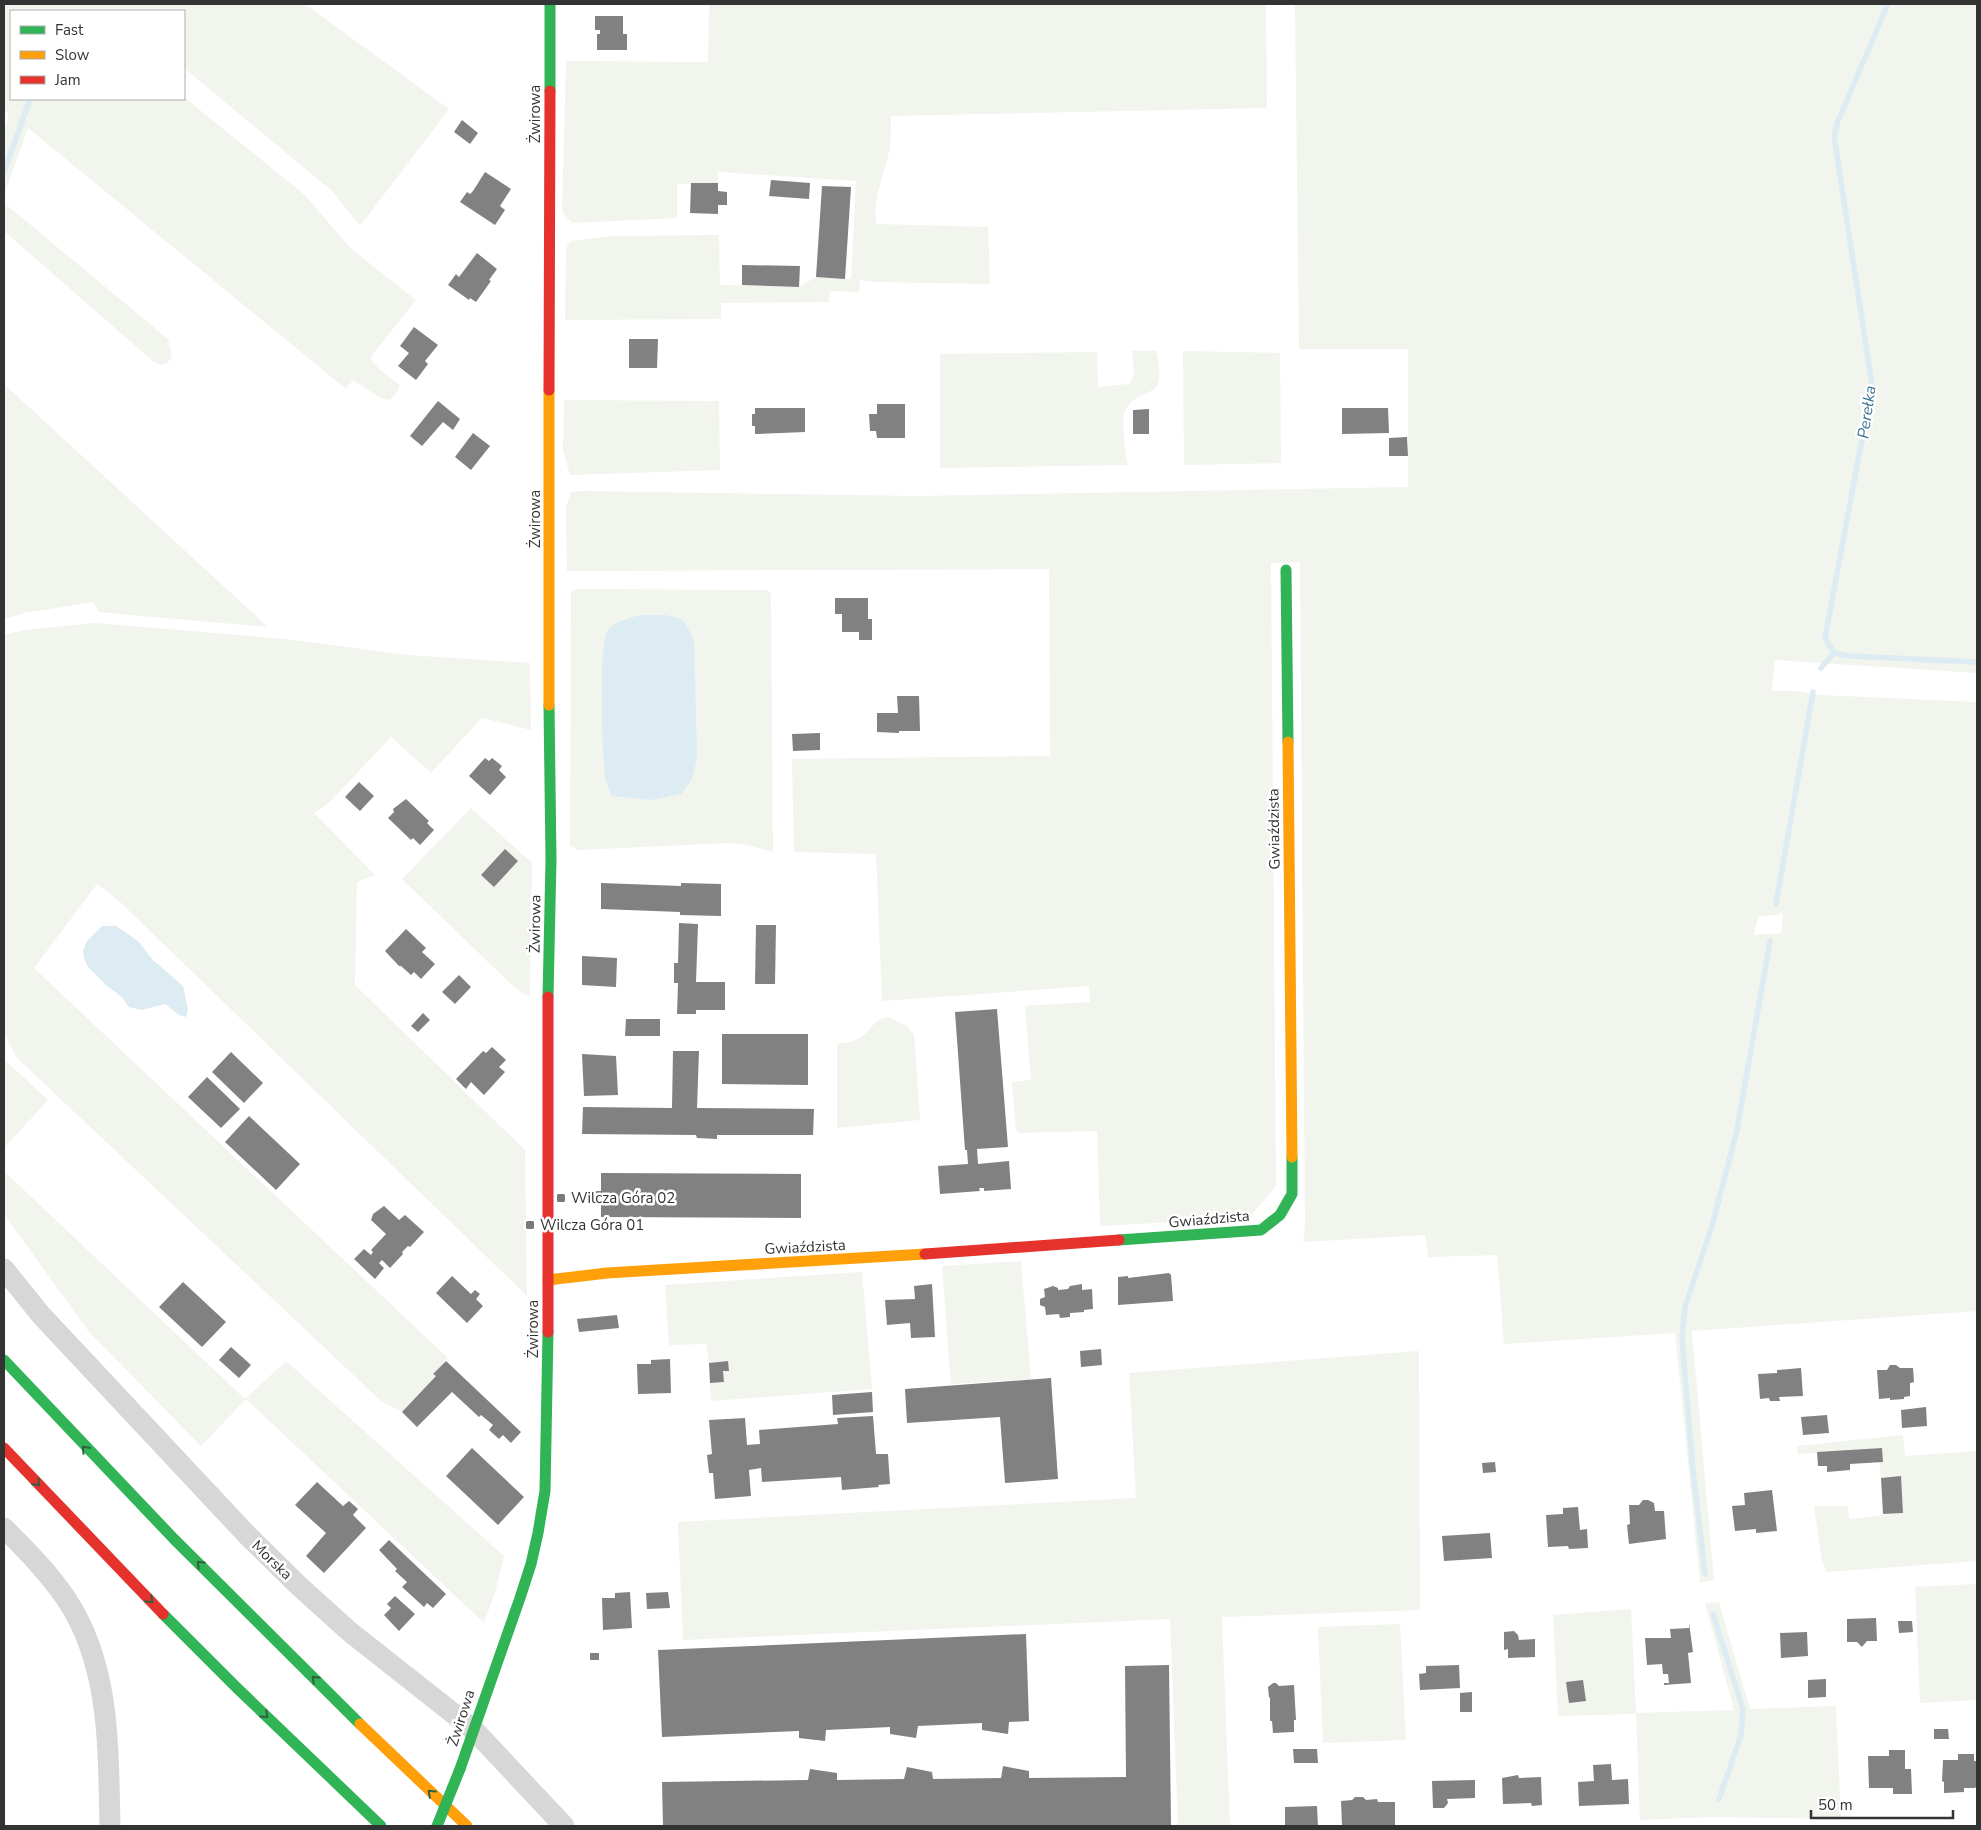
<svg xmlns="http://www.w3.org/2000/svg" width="1981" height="1830" font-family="'Nunito Sans',sans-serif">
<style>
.green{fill:#f1f5ed;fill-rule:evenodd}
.water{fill:#ddebf3}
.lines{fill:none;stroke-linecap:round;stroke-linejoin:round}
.stream{stroke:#ddebf3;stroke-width:5.5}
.building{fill:#818181}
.street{stroke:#d7d7d7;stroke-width:21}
.fast{stroke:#30b455;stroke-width:11}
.slow{stroke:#ff9f0a;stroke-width:11}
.jam{stroke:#e5322d;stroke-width:11}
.fast-bridge{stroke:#30b455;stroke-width:11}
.oneway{stroke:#32603f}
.poi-dot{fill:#7a7a7a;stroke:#fff;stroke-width:2}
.labels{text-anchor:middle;stroke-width:5;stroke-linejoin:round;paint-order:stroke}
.street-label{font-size:15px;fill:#333;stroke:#fff}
.poi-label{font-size:15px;fill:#333;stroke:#fff;text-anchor:start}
.water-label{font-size:16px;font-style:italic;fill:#3f7597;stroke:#fff}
</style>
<rect width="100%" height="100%" fill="#fff"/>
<g class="green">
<path d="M4,4H305L449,109L360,226L333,192L184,68V11H11V99H184V97L306,196L349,247L416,300L370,358L379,369L399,385V389L390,400L380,398L353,380L346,389L28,128L4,195V131L9,114L4,110Z"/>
<path d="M709,4H1266L1267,108L891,116C891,126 891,137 890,147C885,175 873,194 876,224L988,227L990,284L873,282L860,280L859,292L830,291L829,302L721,303V319L565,320L566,248L571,241L612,236L719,235L720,285L799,287L816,277L851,279L856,181L718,172V183L677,184V218L572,223L562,212L566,61L708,62Z"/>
<path d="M1295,4H1977V673L1775,660L1772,691H1796L1820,695L1977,702V1311L1692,1331L1714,1580L1700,1583L1675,1333L1504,1344L1497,1255L1428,1257L1425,1235L1303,1242L1305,1226L1300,562L1271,563L1276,1186L1249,1218L1100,1226L1097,1131L1019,1133L1016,1130L1012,1082L1031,1080L1025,1006L1090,1002L1089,986L882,1001L876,854L794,852L792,759L1050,756L1049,569L567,571L566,507L571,492L581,491L918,496L1408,487V349H1299ZM1783,914L1781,933L1754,935L1758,917Z"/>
<path d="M4,203L168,339L172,356L167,364L161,365L154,362L4,231Z"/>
<path d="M1132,351H1156C1169,407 1141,381 1125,411C1120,420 1126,454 1128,465L940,468V354L1097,352L1098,387L1129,384L1134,375Z"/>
<path d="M1183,351L1280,353L1281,463L1184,465Z"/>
<path d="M4,384L5,385L268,627L98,612L94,602L24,613L4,619Z"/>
<path d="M564,400L719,401L720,470L570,475L563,450Z"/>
<path d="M576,589L766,590L771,594L773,852L747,845L729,843L578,850L570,846L571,592Z"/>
<path d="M95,623L285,639L407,655L530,663L531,730L482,718L431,773L391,737L329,803L314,813L375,875L357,882L355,985L525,1150L527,1296L118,900L97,884L34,968L448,1358L434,1373L436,1376L402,1412L381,1401L17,1058L4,1033V635L24,630Z"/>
<path d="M471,808L532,863L530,997L515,988L402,879Z"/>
<path d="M888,1017L907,1026L914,1035L920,1120L837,1128V1044C848,1043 858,1041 866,1033C874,1025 875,1019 888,1017Z"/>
<path d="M4,1059L48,1100L4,1148Z"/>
<path d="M4,1171L245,1399L286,1361L504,1556L496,1589L484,1623L246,1399L201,1446L89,1332L4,1214Z"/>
<path d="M1021,1261L1031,1379L951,1384L942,1266Z"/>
<path d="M862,1272L872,1389L711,1401L710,1383L724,1382L723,1371H729L728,1361L709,1363L706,1344L669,1345L665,1285Z"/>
<path d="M1419,1351L1420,1610L1222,1617L1230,1826H1178L1170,1619L683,1640L678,1522L1136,1498L1129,1373Z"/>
<path d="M1903,1435L1905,1456L1977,1451V1561L1827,1572L1822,1560L1814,1506H1848L1849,1519C1868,1518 1884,1514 1903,1513L1901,1477L1881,1478L1879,1462H1883L1882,1448L1798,1454L1797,1446Z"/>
<path d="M1977,1584V1700L1920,1703L1915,1587Z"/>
<path d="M1719,1602L1750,1709L1836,1706L1841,1819L1711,1817L1640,1820L1636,1714L1558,1716L1553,1615L1631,1609L1636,1713L1734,1710L1705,1603Z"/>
<path d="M1400,1624L1406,1740L1323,1743L1318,1627Z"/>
</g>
<g class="water">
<path d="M641,615H665L679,618L685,623L694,640L697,758L692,779L681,794L651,800L612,796C609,789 606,783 605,775C602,756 599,642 607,631C615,621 630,618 641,615Z"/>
<path d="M102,926H116L138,941L153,960L183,986L188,1009L186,1017L179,1015L165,1004L142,1010L129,1007L122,997L107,986L89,968L84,959L83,951L87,941Z"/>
</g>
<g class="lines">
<g class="stream">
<path d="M1888,4L1838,121L1834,136L1872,385L1825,638L1834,653L1850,656L1977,662"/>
<path d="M4,172L30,99"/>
<path d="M1821,668L1834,653"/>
<path d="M1776,904L1813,692"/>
<path d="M1705,1574L1693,1470L1682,1338L1685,1307L1712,1226L1737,1130L1770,941"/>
<path d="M1713,1614L1743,1709L1741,1735L1719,1799"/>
</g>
</g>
<g class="building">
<path d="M595,16H623V34H627V50H597V34H600V30H595Z"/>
<path d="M462,120L478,133L470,144L454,132Z"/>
<path d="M485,172L511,189L500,206L505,210L495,225L460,202L467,192L470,194L473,191Z"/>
<path d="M771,180L810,183L809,199L769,196Z"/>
<path d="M691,183H718V191L727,192V205H718V214L690,213Z"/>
<path d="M822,186L851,187L845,279L816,277Z"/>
<path d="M477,253L497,269L489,280L491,281L476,302L470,298L469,300L448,285L456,274L459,277Z"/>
<path d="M742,265L800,266L799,287L742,285Z"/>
<path d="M414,327L438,345L425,361L428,364L416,380L398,366L409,353L400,346Z"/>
<path d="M629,339H658L657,368H629Z"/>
<path d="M438,401L460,419L453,430L443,422L422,446L410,436Z"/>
<path d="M877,404H905V438H877L876,431H870L869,414H877Z"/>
<path d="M755,408H805V432L755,434V426H752V414H755Z"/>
<path d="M1342,408H1388L1389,433L1342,434Z"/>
<path d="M1149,409V434H1133V410Z"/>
<path d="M473,433L490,446L471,470L455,457Z"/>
<path d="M1407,437L1408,456H1389V438Z"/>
<path d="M835,598H868V619H872V640H859V632H842V614H835Z"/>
<path d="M897,696H919L920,731H899V733L877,732V713H898Z"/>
<path d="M820,733V750L793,751L792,734Z"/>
<path d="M485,758L489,761L492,758L502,766L499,770L506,777L490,795L469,776Z"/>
<path d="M359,782L374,796L360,811L345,797Z"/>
<path d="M406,799L429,821L427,823L434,830L420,845L413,838L411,840L388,818L394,812L393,809Z"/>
<path d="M505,849L518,861L494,887L481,875Z"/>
<path d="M601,883L681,886V883L721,884V916L680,915V912L601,909Z"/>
<path d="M679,923L698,924L696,982H725V1010H696V1014H677L678,983H674V963H678Z"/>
<path d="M756,925H776L775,984H755Z"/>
<path d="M406,929L426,948L422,952L435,964L421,979L414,972L411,975L401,966H399L385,951Z"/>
<path d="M582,956L617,958L616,987L582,985Z"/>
<path d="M459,975L471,987L455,1004L442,992Z"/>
<path d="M997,1009L1008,1147L977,1149L978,1164L1009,1161L1011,1189L984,1191V1188H979L980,1191L940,1194L938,1166L968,1164L967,1150H965L955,1012Z"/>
<path d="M423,1013L430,1020L418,1032L411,1026Z"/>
<path d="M626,1019H660V1036H625Z"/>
<path d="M722,1034H808V1085L722,1084Z"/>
<path d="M492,1047L506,1060L499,1067L505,1072L484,1095L471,1082L466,1089L456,1079L483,1051L486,1053Z"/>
<path d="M673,1051H699L697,1108L814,1109L813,1135H717V1139L697,1138L696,1135L582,1134L583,1107L672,1108Z"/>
<path d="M231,1052L263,1083L244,1103L212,1072Z"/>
<path d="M582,1054L616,1056L618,1095L584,1096Z"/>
<path d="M207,1077L240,1109L221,1128L188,1097Z"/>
<path d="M249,1116L300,1164L276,1190L225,1142Z"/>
<path d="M601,1173L801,1174V1218L601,1217V1204H595L596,1191H601Z"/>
<path d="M384,1206L399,1220L405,1215L424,1232L410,1247L408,1246L402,1252L403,1254L390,1268L382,1260L379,1263L384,1268L375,1279L354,1259L364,1249L371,1255L373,1252L371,1250L386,1234L371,1220L373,1214Z"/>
<path d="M1169,1273L1171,1275L1173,1301L1118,1305V1277L1128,1276V1278Z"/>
<path d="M452,1276L471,1294L475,1290L480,1294L476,1299L483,1306L467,1323L436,1293Z"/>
<path d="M183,1282L226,1322L202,1347L159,1307Z"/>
<path d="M932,1284L935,1337L911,1338L910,1323L887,1325L885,1300L915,1299L914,1286Z"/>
<path d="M1082,1284V1290L1092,1289L1093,1309L1084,1310V1312L1070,1313V1317L1060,1318L1059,1314L1046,1315L1045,1307L1040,1305V1299L1045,1297L1044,1289L1053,1286L1058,1288V1290L1068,1289L1070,1286Z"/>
<path d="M617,1315L619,1328L579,1332L577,1319Z"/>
<path d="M231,1347L251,1365L239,1378L219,1360Z"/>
<path d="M1101,1349L1102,1365L1081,1367L1080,1351Z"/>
<path d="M670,1359L671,1393L638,1394L637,1364H651V1360Z"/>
<path d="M446,1361L521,1432L511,1443L503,1435L499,1439L489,1430L493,1425L481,1415L479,1417L452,1392L417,1427L402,1412L436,1376L433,1374Z"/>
<path d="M728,1361L729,1371H723L724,1382L710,1383L709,1363Z"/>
<path d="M1890,1365H1896L1900,1368H1913L1914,1382L1910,1383V1396L1904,1397V1399L1890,1400V1398L1879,1399L1877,1370H1887Z"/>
<path d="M1801,1368L1803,1396L1779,1397L1780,1401H1770L1769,1398L1760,1399L1758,1374L1777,1373V1370Z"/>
<path d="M1051,1378L1058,1479L1005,1483L1000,1417L907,1423L905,1389Z"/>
<path d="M872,1392L873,1412L833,1415L832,1395Z"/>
<path d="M1926,1407L1927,1426L1902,1428L1901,1410Z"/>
<path d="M1827,1415L1829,1433L1803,1435L1801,1417Z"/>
<path d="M873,1416L876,1454H888L890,1484L878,1485L879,1487L842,1490L841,1477L762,1482L761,1468L749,1470L751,1496L715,1499L713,1473H709L707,1455L712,1454L709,1420L745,1418L747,1445L760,1444L759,1430L838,1424L837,1418Z"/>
<path d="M472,1448L524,1497L498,1525L446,1476Z"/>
<path d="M1882,1448L1883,1462L1850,1464V1470L1827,1472V1466H1818L1817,1452Z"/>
<path d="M1495,1462L1496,1472L1483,1473L1482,1463Z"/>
<path d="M1901,1476L1903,1513L1883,1514L1881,1478Z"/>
<path d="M317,1482L343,1506L349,1501L358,1509L353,1515L366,1528L324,1573L306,1556L326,1533L295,1505Z"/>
<path d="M1772,1490L1777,1531L1756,1533V1529L1735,1531L1732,1506L1745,1505L1744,1493Z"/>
<path d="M1643,1500H1648L1654,1503L1655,1511H1664L1666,1539L1629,1544L1627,1525L1630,1524L1629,1505H1639Z"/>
<path d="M1578,1507L1580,1530L1587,1529L1588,1548L1569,1549L1568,1546L1548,1547L1546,1515L1563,1514V1508Z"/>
<path d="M1490,1533L1492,1558L1444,1561L1442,1536Z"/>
<path d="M389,1540L446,1594L433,1608L427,1603L424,1607L402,1587L407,1582L395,1571L397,1569L379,1550Z"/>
<path d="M630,1592L632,1628L603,1630L602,1598H615V1593Z"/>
<path d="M668,1592L670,1608L647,1609L646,1593Z"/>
<path d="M395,1596L415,1614L399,1631L384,1615L391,1608L387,1604Z"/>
<path d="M1876,1618L1877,1641H1867L1862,1647L1857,1642H1847V1619Z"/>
<path d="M1898,1621H1912L1913,1632L1899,1633Z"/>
<path d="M1689,1623L1693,1652L1688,1653L1691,1683L1664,1685V1683H1669L1668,1674H1663L1662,1664L1647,1665L1645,1638H1671L1670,1629L1689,1628Z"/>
<path d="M1514,1631L1518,1635L1519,1640L1535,1639V1657L1508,1658V1649L1504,1650V1632Z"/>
<path d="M1807,1632L1808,1656L1781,1658L1780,1633Z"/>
<path d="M1026,1634L1029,1721L1009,1722L1008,1734L982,1730V1723L918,1726L916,1738L890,1734V1727L826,1730L825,1741L799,1738V1731L662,1737L658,1650Z"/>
<rect x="590" y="1653" width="9" height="7"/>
<path d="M1169,1665L1171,1826H663L662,1782L808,1780L810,1769L837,1773V1780L904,1779L907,1767L932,1772L933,1779L1001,1778L1003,1766L1029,1771V1778L1126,1777L1125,1666Z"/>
<path d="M1459,1665L1460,1688L1420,1690L1419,1674L1426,1673V1666Z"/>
<path d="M1826,1679V1697L1808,1698V1680Z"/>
<path d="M1583,1680L1586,1701L1569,1703L1566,1682Z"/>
<path d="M1273,1683H1276L1279,1686L1294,1685L1296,1720H1294V1732L1273,1733L1272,1721H1270V1697L1269,1698L1268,1687Z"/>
<path d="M1472,1692V1712H1460V1693Z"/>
<path d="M1934,1729H1948L1949,1739H1934Z"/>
<path d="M1293,1749H1317L1318,1763H1294Z"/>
<path d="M1889,1750H1905V1769H1911L1912,1794H1893V1788H1869L1868,1756H1889Z"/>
<path d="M1958,1754H1974V1761H1977V1786L1975,1788H1964V1792L1944,1793V1782L1942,1781L1943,1760H1958Z"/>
<path d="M1611,1764L1612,1780L1628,1779L1629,1804L1579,1806L1578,1782L1594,1781L1593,1765Z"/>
<path d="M1518,1775L1519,1778L1541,1777L1542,1805L1532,1806L1531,1803L1503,1804L1502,1778Z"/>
<path d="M1475,1780V1798L1447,1799L1448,1803L1444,1808H1433L1432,1781Z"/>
<path d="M1355,1797H1363L1366,1800L1377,1799L1378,1802H1395V1826H1342L1341,1801L1352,1800Z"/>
<path d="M1317,1806L1318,1826H1285V1807Z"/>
</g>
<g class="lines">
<g class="street">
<path d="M4,1269L41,1315L248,1536L299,1586L350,1632L473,1729L564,1826"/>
<path d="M4,1528C26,1550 49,1573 67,1600C111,1667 108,1749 110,1826"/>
</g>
<g class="fast">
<path d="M550,91V4"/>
<path d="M1286,570L1288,742"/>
<path d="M548,997L551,860L549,705"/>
<path d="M1119,1240L1261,1230L1280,1215L1292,1194V1157"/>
<path d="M4,1360L174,1539L360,1724"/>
<path d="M163,1614L237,1688L381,1826"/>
<path d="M460,1769L520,1598L531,1564L538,1533L545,1491L548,1332"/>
</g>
<g class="slow">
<path d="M549,390V705"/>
<path d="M1288,742L1292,1157"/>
<path d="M548,1280L607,1273L925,1254"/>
<path d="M360,1724L467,1826"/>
</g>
<g class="jam">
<path d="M549,390L550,91"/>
<path d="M925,1254L1119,1240"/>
<path d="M548,1332V997"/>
<path d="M4,1448L163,1614"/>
</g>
<path class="fast-bridge" d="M437,1826L460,1769"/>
</g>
<defs><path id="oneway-chevron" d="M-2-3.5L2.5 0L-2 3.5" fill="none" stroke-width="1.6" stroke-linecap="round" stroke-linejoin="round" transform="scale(1.25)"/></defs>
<g class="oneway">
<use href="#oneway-chevron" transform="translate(85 1449) rotate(-133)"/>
<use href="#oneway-chevron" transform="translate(37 1483) rotate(46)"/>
<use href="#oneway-chevron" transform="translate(200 1564) rotate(-135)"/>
<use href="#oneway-chevron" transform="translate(150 1600) rotate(45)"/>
<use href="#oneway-chevron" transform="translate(315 1679) rotate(-135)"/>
<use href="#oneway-chevron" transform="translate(265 1715) rotate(44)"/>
<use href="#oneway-chevron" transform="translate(431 1793) rotate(-137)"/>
</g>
<g class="poi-dot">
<rect x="556" y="1193" width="10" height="10" rx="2.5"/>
<rect x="525" y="1220" width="10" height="10" rx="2.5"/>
</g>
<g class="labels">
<g class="street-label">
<text transform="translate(535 114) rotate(-90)" y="5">Żwirowa</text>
<text transform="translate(535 519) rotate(-90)" y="5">Żwirowa</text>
<text transform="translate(1274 829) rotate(-91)" y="5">Gwiaździsta</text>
<text transform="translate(535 924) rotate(-89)" y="5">Żwirowa</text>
<text transform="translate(1209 1219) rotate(-5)" y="5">Gwiaździsta</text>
<text transform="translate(805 1247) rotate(-3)" y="5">Gwiaździsta</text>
<text transform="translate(533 1329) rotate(-90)" y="5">Żwirowa</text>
<text transform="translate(272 1560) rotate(44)" y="5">Morska</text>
<text transform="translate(461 1718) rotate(-72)" y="5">Żwirowa</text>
</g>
<g class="poi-label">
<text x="571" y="1203">Wilcza Góra 02</text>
<text x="540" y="1230">Wilcza Góra 01</text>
</g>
<g class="water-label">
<text transform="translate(1866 412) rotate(-82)" y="6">Perełka</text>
</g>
</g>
<rect width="1981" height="1830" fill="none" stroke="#333333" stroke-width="10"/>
<rect x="10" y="10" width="175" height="90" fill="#ffffff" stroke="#adadad"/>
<rect x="20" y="26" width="25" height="8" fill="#30b455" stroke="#adadad"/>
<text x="55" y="35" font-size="15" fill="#333333">Fast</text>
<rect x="20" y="51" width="25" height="8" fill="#ff9f0a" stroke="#adadad"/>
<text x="55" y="60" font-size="15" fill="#333333">Slow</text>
<rect x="20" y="76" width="25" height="8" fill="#e5322d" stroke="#adadad"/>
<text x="55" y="85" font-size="15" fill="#333333">Jam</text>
<path d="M1811 1810v8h142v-8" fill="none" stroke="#333333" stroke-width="2.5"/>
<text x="1818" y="1810" font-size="15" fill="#333333" stroke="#ffffff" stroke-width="4" paint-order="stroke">50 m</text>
</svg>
